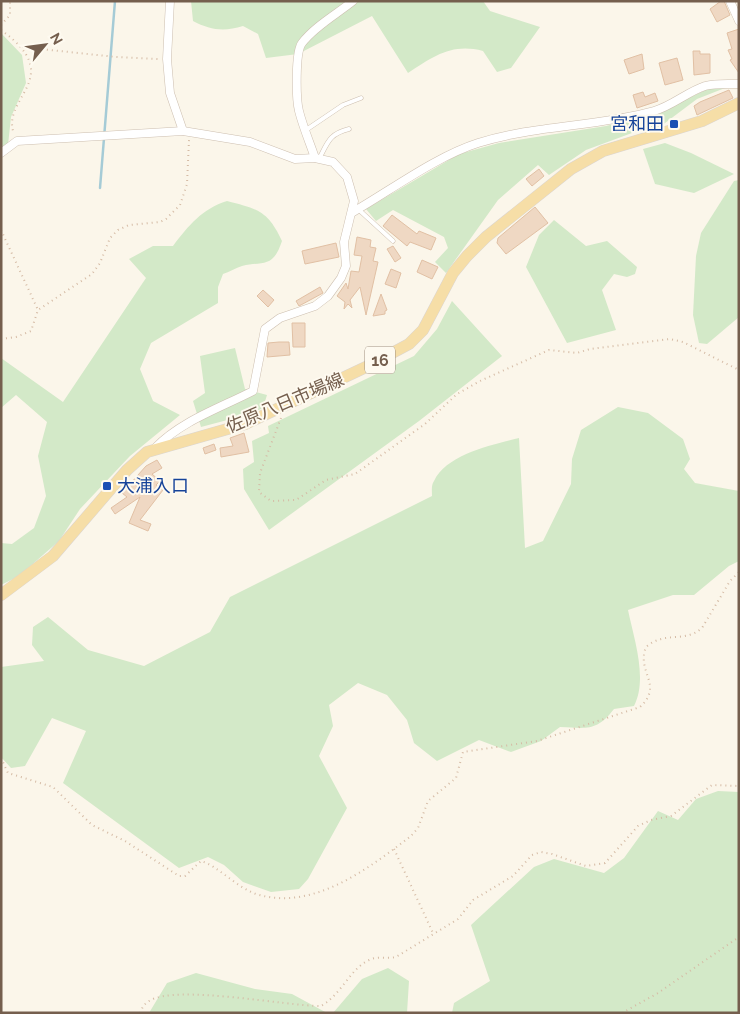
<svg xmlns="http://www.w3.org/2000/svg" width="740" height="1014" font-family="Raleway,'Noto Sans JP',sans-serif">
<style>
.green{fill:#d3e9c8}
.lines{fill:none;stroke-linecap:round;stroke-linejoin:round}
.stream{stroke:#a5cbd6;stroke-width:2.5}
.building{fill:#efd8c3;stroke:#e1c0a4}
.lane-casing{stroke:#cdbfb0;stroke-width:5}
.street-casing{stroke:#cdbfb0;stroke-width:9}
.primary-casing{stroke:#dbd5d1;stroke-width:12}
.path{stroke:#d5bba5;stroke-width:2;stroke-dasharray:1 4;stroke-linecap:butt}
.lane{stroke:#fff;stroke-width:4}
.street{stroke:#fff;stroke-width:8}
.primary{stroke:#f6dea7;stroke-width:11}
.transit-dot{fill:#1a4fb4;stroke:#fefaf0;stroke-width:2}
.labels{text-anchor:middle;stroke-width:4;stroke-linejoin:round;paint-order:stroke}
.shield{fill:#fefaf0;stroke:#9e8e7f;stroke-width:1}
.shield-label{font-size:16px;font-weight:bold;fill:#755f4e}
.transit-label{font-size:18px;fill:#164399;stroke:#fefaf0;text-anchor:end}
.street-label{font-size:18px;fill:#755f4e;stroke:#fefaf0}
</style>
<rect width="100%" height="100%" fill="#fbf6ea"/>
<g class="green">
<path d="M191,1H483L490,11L540,27L511,68L497,72L483,51C452,43 434,56 408,73L372,16L298,54L266,58L258,34L243,26C224,32 210,30 193,21Z"/>
<path d="M1,33L22,55L26,83L11,117L8,145L1,150Z"/>
<path d="M712,87L725,88L697,99L661,126L640,130L586,150L549,175L538,165L498,200L446,273L435,262L448,248L444,237L393,210L376,221L366,209L459,154L499,143L606,126L657,113Z"/>
<path d="M665,143L691,153L734,174L694,193L655,184L643,149Z"/>
<path d="M739,180V317L707,344L699,343L693,315L696,256L701,233L734,181Z"/>
<path d="M227,201C258,209 268,211 282,241C273,268 265,261 242,266C236,268 229,272 223,274L218,287V303L151,343L140,369L153,401L180,415L130,456L80,509L59,541L19,576L1,585V543L12,544L34,528L46,496L38,456L47,422L16,395L1,408V358L63,402L146,278L129,259L153,246H173C189,225 202,209 227,201Z"/>
<path d="M554,220L586,246L607,241L637,267L635,274L627,277L614,274L602,290L616,330L567,343L526,267L539,235Z"/>
<path d="M452,301L502,356L419,421L269,530L244,489L243,469L254,462L252,441L269,433L268,426L414,356L437,329Z"/>
<path d="M235,348L245,389L267,395L263,408L250,414L201,427L193,401L205,393L200,356Z"/>
<path d="M618,407L648,413L683,439L690,459L684,469L695,483L739,491V561L729,566L694,595H673L628,610C634,639 648,679 634,706L614,709C596,732 587,728 560,727L541,741L511,752L479,740L437,761L414,743L407,720L387,695L358,683L329,705L333,726L319,756L347,808L308,879L299,889L271,892L243,882L224,865L208,857L179,868L63,783L86,731L52,718L25,766L11,768L1,757V667L44,661L32,645L33,627L48,617L88,650L144,666L210,632L230,597L432,496C432,492 431,485 434,481C447,454 492,445 519,438L525,548L543,541L571,484L572,459L581,430Z"/>
<path d="M718,791L739,792V1013H452L454,1003L490,981L471,925L534,867L554,859L604,873L624,858L658,811L678,820L696,799Z"/>
<path d="M388,968L409,981L407,1013H333L362,979Z"/>
<path d="M196,973L255,989L292,994L327,1013H149L167,983Z"/>
</g>
<g class="lines">
<path class="stream" d="M100,188L115,1"/>
</g>
<g class="building">
<path d="M721,1H724L730,15L717,22L710,9Z"/>
<path d="M739,29V73L730,60L732,59L728,50L732,49L727,33Z"/>
<path d="M693,51H700V54H710V73L694,75Z"/>
<path d="M642,54L644,69L629,74L624,60Z"/>
<path d="M677,58L683,80L665,85L659,63Z"/>
<path d="M729,90L733,98L697,115L694,106L700,102Z"/>
<path d="M643,92L645,97L655,93L658,101L637,108L633,95Z"/>
<path d="M539,169L544,176L532,186L526,179Z"/>
<path d="M535,207L548,223L506,254L497,243L498,238Z"/>
<path d="M392,215L417,234L419,231L436,238L431,250L410,242L407,246L383,226Z"/>
<path d="M357,237L371,240L370,247L376,248L373,261L378,262L366,315L360,287L350,300L352,308L348,304L344,309L345,302L337,296L346,283L348,289L351,271L359,272L362,256L354,255Z"/>
<path d="M336,243L339,257L305,264L302,251Z"/>
<path d="M393,246L401,258L395,262L387,249Z"/>
<path d="M422,260L438,267L432,279L417,272Z"/>
<path d="M391,269L401,273L396,288L385,284Z"/>
<path d="M320,287L323,293L299,306L296,301Z"/>
<path d="M263,290L274,300L268,307L257,296Z"/>
<path d="M381,294L387,310L385,311V314L373,316Z"/>
<path d="M292,323H305V347H293Z"/>
<path d="M279,342H289L290,355L267,357L268,343Z"/>
<path d="M244,433L249,452L221,457L220,448L233,446L230,438Z"/>
<path d="M214,444L216,450L205,454L203,448Z"/>
<path d="M157,460L162,468L152,474L160,481L156,485L163,490L140,520L151,524L148,531L129,523L140,497L115,514L111,508L127,497L122,493L146,466Z"/>
</g>
<g class="lines">
<defs>
<g id="lane">
<path d="M306,130L343,105L361,98"/>
<path d="M319,159C328,142 329,134 349,129"/>
<path d="M358,209L393,241"/>
</g>
<g id="street">
<path d="M170,1L167,59L170,93L183,131"/>
<path d="M730,1L739,21"/>
<path d="M1,153L17,141L183,131L250,142L295,159L315,158L333,162L347,177L354,201L344,242L346,266L341,278L328,296L315,306L280,318L265,329L253,391C220,408 181,421 155,448"/>
<path d="M315,158C310,143 303,127 299,111C296,99 295,52 302,43C315,26 337,14 353,1"/>
<path d="M353,212C391,190 437,156 478,143C535,125 596,127 654,111C672,106 687,92 705,86C716,83 727,84 739,84"/>
</g>
<path id="primary" d="M1,595L53,556L127,470L147,452L245,424L366,367L409,344L423,330L453,273L467,256L486,237L571,169L603,151L702,121L739,103"/>
</defs>
<use href="#lane" class="lane-casing"/>
<use href="#street" class="street-casing"/>
<use href="#primary" class="primary-casing"/>
<g class="path">
<path d="M1,25L10,15V1"/>
<path d="M1,30C68,78 0,97 14,134"/>
<path d="M22,47L116,57L159,59"/>
<path d="M1,230L38,310"/>
<path d="M1,339L16,337L31,331L38,310L92,274L100,263L110,238L118,230L129,225L160,222L166,219L180,205L187,184L189,140"/>
<path d="M281,418L260,473L259,492L271,501L296,500L326,480L355,474L425,424L457,394L480,381L549,350L577,353L590,349L670,339L683,342L739,370"/>
<path d="M1,758L8,773L53,787L92,825L125,841L179,876H185L201,861C218,866 236,887 256,894C313,912 369,868 411,836L418,828L428,801L456,778L463,752L537,741L640,707C664,685 636,672 646,647C666,630 683,644 702,628L730,581L739,572"/>
<path d="M394,849L433,933"/>
<path d="M140,1013C142,1008 144,1004 149,1001C175,984 286,1006 321,1006C341,995 350,969 369,960C377,956 387,959 396,957L458,919L473,900L513,876L532,855L541,852L552,854L586,866L605,863L638,826L651,820L671,816L712,785L739,786"/>
<path d="M622,1013L658,993L739,937"/>
</g>
<use href="#lane" class="lane"/>
<use href="#street" class="street"/>
<use href="#primary" class="primary"/>
</g>
<g class="transit-dot">
<rect x="669" y="119" width="10" height="10" rx="2.5"/>
<rect x="102" y="481" width="10" height="10" rx="2.5"/>
</g>
<g class="labels">
<rect class="shield" x="365" y="346.5" width="30" height="27" rx="4"/>
<g class="shield-label">
<text x="380" y="366">16</text>
</g>
<g class="transit-label">
<text x="664" y="130">宮和田</text>
<text x="117" y="492" text-anchor="start">大浦入口</text>
</g>
<g class="street-label">
<text transform="translate(285 403) rotate(-23)" y="6">佐原八日市場線</text>
</g>
</g>
<rect width="740" height="1014" fill="none" stroke="#755f4e" stroke-width="5"/>
<g transform="translate(45 45) rotate(61)" stroke="#fefaf0" stroke-width="4" paint-order="stroke">
<path d="M0-4L9 19L0 12L-9 19Z" fill="#755f4e"/>
<text y="-8" font-size="14" font-weight="bold" text-anchor="middle" fill="#755f4e">N</text>
</g>
</svg>
